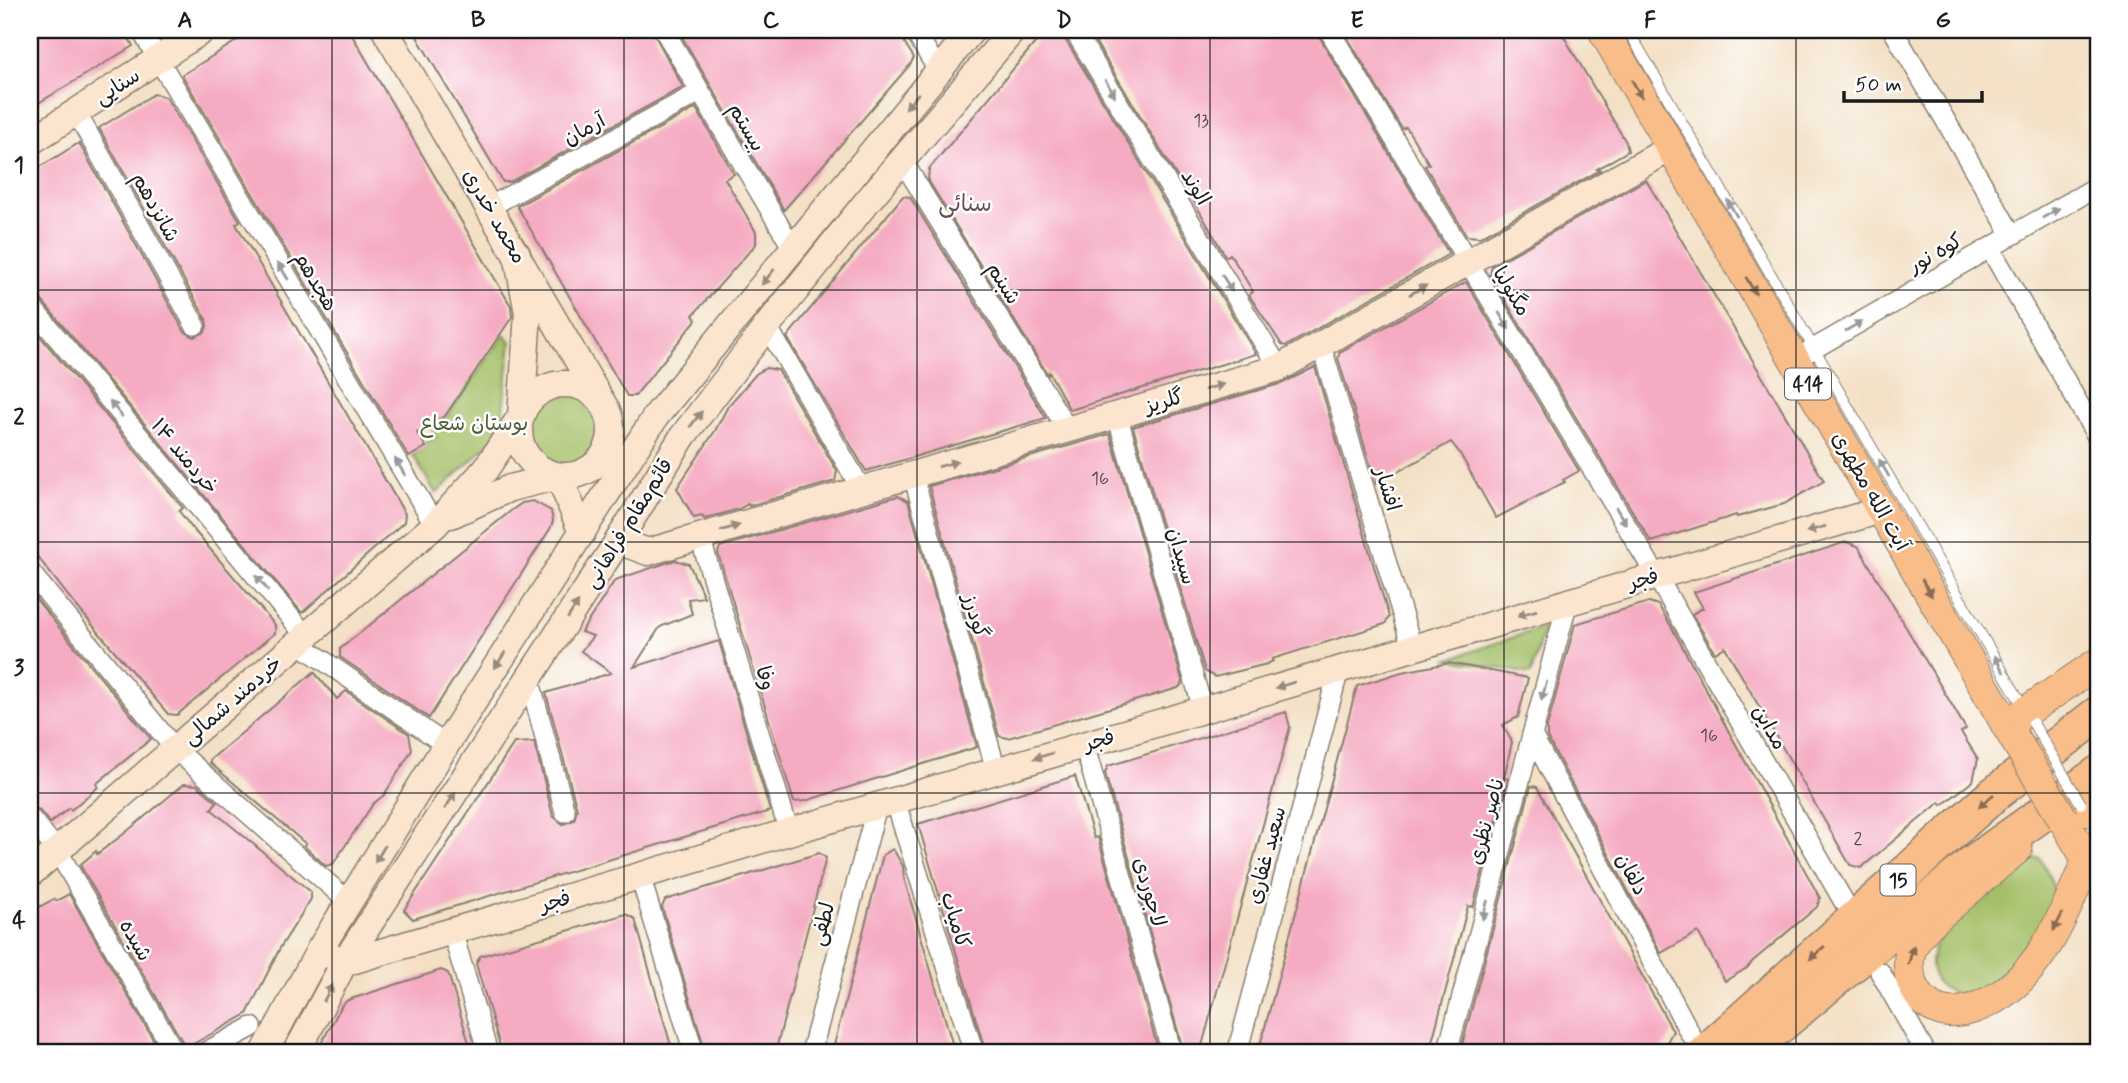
<svg xmlns="http://www.w3.org/2000/svg" width="2128" height="1083" font-family="Mynerve,'Playpen Sans Arabic',sans-serif">
<style>
.green{fill:#a4bf66;stroke:#606e41;stroke-width:2}
.building{fill:#f5abc2}
.lines{fill:none;stroke-linecap:round;stroke-linejoin:round}
.lane-casing{stroke:#887e70;stroke-width:12}
.street-casing{stroke:#887e70;stroke-width:22}
.secondary-casing{stroke:#887e70;stroke-width:29}
.primary-casing{stroke:#887e70;stroke-width:32}
.highway-casing{stroke:#887e70;stroke-width:38}
.lane{stroke:#fff;stroke-width:10}
.street{stroke:#fff;stroke-width:19}
.secondary{stroke:#fce5cf;stroke-width:26}
.primary{stroke:#f8bd88;stroke-width:30}
.highway{stroke:#f8bd88;stroke-width:35}
.lane-bridge-casing{stroke:#887e70;stroke-width:12;stroke-linecap:butt}
.primary-bridge-casing{stroke:#887e70;stroke-width:32;stroke-linecap:butt}
.lane-bridge{stroke:#fff;stroke-width:10}
.primary-bridge{stroke:#f8bd88;stroke-width:30}
.oneway{fill:#999}
.oneway2{fill:#8a6c52}
.oneway3{fill:#978b7e}
.grid{fill:none;stroke:#1c1c1c;stroke-width:2;stroke-opacity:0.55}
.labels{text-anchor:middle;stroke-width:5;stroke-linejoin:round;paint-order:stroke}
.number-label{font-size:18px;fill:#524046}
.shield{fill:#fff;stroke:#606060;stroke-width:2}
.shield-label{font-size:19px;font-weight:bold;fill:#1c1c1c}
.street-label{font-size:21px;fill:#1c1c1c;stroke:#fff}
.park-label{font-size:21px;fill:#525d3a;stroke:#fff}
.neighbourhood-label{font-size:23px;fill:#684e56;stroke:#fff}
.neatline{fill:none;stroke:#1c1c1c;stroke-width:2.5}
.grid-label{font-size:23px;text-anchor:middle;font-weight:bold;fill:#1c1c1c}
</style>
<rect width="100%" height="100%" fill="#fff"/>
<filter id="ink" filterUnits="userSpaceOnUse"><feTurbulence type="fractalNoise" baseFrequency=".0143" numOctaves="2"/><feDisplacementMap in="SourceGraphic" scale="14" xChannelSelector="R" yChannelSelector="G"/><feConvolveMatrix kernelMatrix="1 2 1 2 8 2 1 2 1" color-interpolation-filters="sRGB"/></filter>
<filter id="wash" filterUnits="userSpaceOnUse"><feTurbulence type="fractalNoise" baseFrequency=".00686" numOctaves="4" result="noise"/><feDisplacementMap in="SourceGraphic" scale="28" xChannelSelector="R" yChannelSelector="G"/><feGaussianBlur stdDeviation="1.57" result="paint"/><feColorMatrix in="noise" values="0 0 0 0 0 0 0 0 0 0 0 0 0 0 0 0 0 1.4 0 .05"/><feComposite in="paint" operator="in"/></filter>
<g filter="url(#wash)">
<rect width="100%" height="100%" fill="#f3e0c5"/>
<g class="green">
<path d="M504,335L511,342L501,426L493,440L436,494L413,455L425,447L424,444L436,437L431,425L448,415Z"/>
<circle cx="564" cy="428" r="37"/>
<path d="M1544,627L1531,674L1449,659Z"/>
<path d="M2040,858C2045,867 2054,883 2054,894C2054,916 2001,978 1982,989C1974,993 1963,993 1955,994C1949,991 1940,987 1937,982C1907,938 1999,882 2027,860Z"/>
</g>
<g id="blocks">
<g class="building">
<path d="M30,30H124L133,46L30,108Z"/>
<path d="M254,30H349L511,306L512,317L445,416L417,433L426,447L409,457L182,75Z"/>
<path d="M413,30H652L683,87L510,182H503Z"/>
<path d="M678,30H897L914,58L909,66L784,210Z"/>
<path d="M1046,30H1058L1070,47L1256,354L1070,410L1049,372L1048,375L928,180L929,169Z"/>
<path d="M1095,30H1317L1319,36L1449,254L1286,346L1282,345L1249,295L1253,292L1242,273L1230,254L1226,257L1181,179L1179,180L1090,33Z"/>
<path d="M1343,30H1560L1626,142L1628,151L1597,169L1600,170L1480,237L1467,236L1425,166L1429,164L1406,127L1402,129Z"/>
<path d="M154,94L166,97L240,221L236,224L405,514L404,522L302,613L39,297L30,293V186L40,167L79,143L184,331L194,337L205,332L207,326L206,319L99,128Z"/>
<path d="M696,108L734,174L725,179L756,232V244L693,315L696,320L635,396H627L517,206Z"/>
<path d="M1646,180L1824,481L1784,504L1737,517L1736,515L1651,542L1490,275L1492,266Z"/>
<path d="M903,196L910,197L1046,418L866,471L787,337Z"/>
<path d="M1466,282L1579,471L1563,480L1565,482L1496,518L1459,452L1451,442L1376,484L1338,358L1340,352Z"/>
<path d="M30,324L183,508L179,511L192,528L275,625V633L177,715L168,714L73,602L30,547Z"/>
<path d="M1315,367L1389,617L1385,624L1272,659L1273,661L1267,664L1215,677L1205,671L1133,427L1283,383Z"/>
<path d="M766,368L778,370L837,471L835,481L749,506L748,504L739,509L704,519L702,516L694,518L677,488L715,431L728,406L756,374Z"/>
<path d="M1110,434L1183,683L1178,688L1008,738L999,736L929,486Z"/>
<path d="M898,496L908,501L977,747L805,801L794,802L718,553L720,547Z"/>
<path d="M533,501L551,511L553,521L550,529L429,718L340,657V649L512,510L522,503Z"/>
<path d="M1846,542L1858,546L1966,729L1961,732L1978,759L1973,781L1942,805L1940,802L1861,868L1850,865L1725,647L1715,653L1692,614L1703,608L1694,592Z"/>
<path d="M675,560L689,564L704,597L688,599L692,614L660,627L634,667L719,641L770,811L413,919L404,910L514,743L534,742L553,816L563,824L574,820L577,809L546,693L611,673L581,651L593,636L581,632L615,580Z"/>
<path d="M30,592L151,739L96,784L98,787L71,810L69,808L50,823L39,810L30,806Z"/>
<path d="M1649,602L1658,605L1671,626L1820,898L1817,907L1753,961L1747,968L1725,981L1698,932L1661,953L1547,737V727L1575,624Z"/>
<path d="M1449,663L1528,678L1518,717L1503,725L1512,742L1504,778L1508,779L1473,907L1468,906L1429,1053H1258L1357,686L1402,672Z"/>
<path d="M314,672L337,699L346,691L409,734L412,750L384,795L373,804L333,864L326,866L304,846L306,844L210,763V760Z"/>
<path d="M1286,712L1290,727L1200,1053H1184L1105,773L1108,766Z"/>
<path d="M1075,776L1094,838L1098,837L1159,1053H986L918,824Z"/>
<path d="M184,784L197,785L217,802L211,809L311,892V899L280,948L247,1014L186,1048L80,865L96,851L97,854L125,833Z"/>
<path d="M1531,786L1537,787L1673,1031L1666,1044L1653,1053H1460Z"/>
<path d="M893,849L903,866L904,878L955,1053H832L883,855Z"/>
<path d="M819,853L826,858L775,1053H706L662,907L665,900Z"/>
<path d="M69,894L161,1053H30V916L37,912V908L54,899L56,901Z"/>
<path d="M626,914L635,919L673,1053H502L476,964L480,956Z"/>
<path d="M441,970L448,973L472,1053H316L342,1005L348,1000Z"/>
</g>
</g>
</g>
<g filter="url(#ink)">
<use href="#blocks" fill-opacity="0" stroke="#887e70" stroke-width="2"/>
<g class="lines">
<defs>
<path id="lane" d="M1628,30L2024,708"/>
<g id="street">
<path d="M141,30L435,525"/>
<path d="M664,30L792,247"/>
<path d="M914,30L938,70"/>
<path d="M1074,30L1279,368"/>
<path d="M1329,30L1656,575L1844,902"/>
<path d="M1893,30L2012,235"/>
<path d="M76,112L195,325"/>
<path d="M902,160L1068,430"/>
<path d="M489,207L700,92"/>
<path d="M1990,248L2098,438"/>
<path d="M30,305L306,636"/>
<path d="M767,326L862,490"/>
<path d="M1321,345L1412,647"/>
<path d="M1794,360L2098,186"/>
<path d="M1117,415L1203,709"/>
<path d="M913,475L996,770"/>
<path d="M700,537L789,832"/>
<path d="M30,572L175,749L350,903"/>
<path d="M298,643L446,745"/>
<path d="M529,678L565,812"/>
<path d="M1532,735L1691,1035"/>
<path d="M1084,744L1172,1053"/>
<path d="M895,800L974,1053"/>
<path d="M30,818L57,850L175,1053"/>
<path d="M640,876L694,1053"/>
<path d="M452,931L488,1053"/>
<path d="M1880,972L1926,1053"/>
<path d="M204,1053L252,1027"/>
<path d="M811,1053L877,806"/>
<path d="M1237,1053L1339,669"/>
<path d="M1447,1053L1568,601"/>
</g>
<g id="secondary">
<path d="M385,30L603,404"/>
<path d="M30,142L203,30"/>
<circle cx="565" cy="430" r="46"/>
<path d="M451,515L510,488L559,476L582,533"/>
<path d="M618,541L648,552L1279,368L1671,148"/>
<path d="M30,874L435,525L485,470L521,416L528,313L517,254"/>
<path d="M320,949L344,963L1881,510"/>
<path d="M264,1053L320,949L446,745L656,416L972,30"/>
<path d="M296,1053L344,963L618,541L683,436L767,326L870,198L1013,30"/>
</g>
<g id="primary">
<path d="M1603,30L2014,738"/>
<path d="M2006,725L2098,663"/>
<path d="M2078,807L2098,814"/>
<path d="M2063,819L2097,876"/>
<path d="M2017,849C1997,866 1976,883 1956,901C1942,913 1924,926 1915,942C1900,966 1914,1004 1942,1011C1962,1016 1987,1004 2002,994C2047,963 2066,908 2087,861"/>
</g>
<g id="highway">
<path d="M1705,1053L1992,796L2098,714"/>
<path d="M1747,1053L1973,863L2098,774"/>
</g>
</defs>
<use href="#lane" class="lane-casing"/>
<use href="#street" class="street-casing"/>
<use href="#secondary" class="secondary-casing"/>
<use href="#primary" class="primary-casing"/>
<use href="#highway" class="highway-casing"/>
<use href="#lane" class="lane"/>
<use href="#street" class="street"/>
<use href="#secondary" class="secondary"/>
<use href="#primary" class="primary"/>
<use href="#highway" class="highway"/>
<defs>
<path id="lane-bridge" d="M2033,723L2081,804"/>
<path id="primary-bridge" d="M2014,738L2063,819"/>
</defs>
<use href="#lane-bridge" class="lane-bridge-casing"/>
<use href="#primary-bridge" class="primary-bridge-casing"/>
<use href="#lane-bridge" class="lane-bridge"/>
<use href="#primary-bridge" class="primary-bridge"/>
</g>
<defs><path id="oneway-solid" d="M-6-.8H1V-3.2L6.5 0L1 3.2V.8H-6Z" transform="scale(1.75)"/></defs>
<g class="oneway">
<use href="#oneway-solid" transform="translate(1110 88) rotate(59)"/>
<use href="#oneway-solid" transform="translate(1732 208) rotate(-120)"/>
<use href="#oneway-solid" transform="translate(2051 213) rotate(-30)"/>
<use href="#oneway-solid" transform="translate(283 271) rotate(-121)"/>
<use href="#oneway-solid" transform="translate(1227 283) rotate(59)"/>
<use href="#oneway-solid" transform="translate(1504 321) rotate(59)"/>
<use href="#oneway-solid" transform="translate(1854 326) rotate(-30)"/>
<use href="#oneway-solid" transform="translate(116 409) rotate(-130)"/>
<use href="#oneway-solid" transform="translate(400 467) rotate(-121)"/>
<use href="#oneway-solid" transform="translate(1884 468) rotate(-120)"/>
<use href="#oneway-solid" transform="translate(1621 516) rotate(59)"/>
<use href="#oneway-solid" transform="translate(262 583) rotate(-130)"/>
<use href="#oneway-solid" transform="translate(1999 664) rotate(-120)"/>
<use href="#oneway-solid" transform="translate(1544 691) rotate(105)"/>
<use href="#oneway-solid" transform="translate(1485 910) rotate(105)"/>
</g>
<g class="oneway2">
<use href="#oneway-solid" transform="translate(1637 89) rotate(60)"/>
<use href="#oneway-solid" transform="translate(1751 286) rotate(60)"/>
<use href="#oneway-solid" transform="translate(1927 588) rotate(60)"/>
<use href="#oneway-solid" transform="translate(1986 801) rotate(139)"/>
<use href="#oneway-solid" transform="translate(2058 922) rotate(117)"/>
<use href="#oneway-solid" transform="translate(1817 953) rotate(138)"/>
<use href="#oneway-solid" transform="translate(1911 955) rotate(-74)"/>
</g>
<g class="oneway3">
<use href="#oneway-solid" transform="translate(912 101) rotate(130)"/>
<use href="#oneway-solid" transform="translate(768 277) rotate(129)"/>
<use href="#oneway-solid" transform="translate(1418 290) rotate(-29)"/>
<use href="#oneway-solid" transform="translate(1214 387) rotate(-16)"/>
<use href="#oneway-solid" transform="translate(696 419) rotate(-53)"/>
<use href="#oneway-solid" transform="translate(948 464) rotate(-16)"/>
<use href="#oneway-solid" transform="translate(730 528) rotate(-16)"/>
<use href="#oneway-solid" transform="translate(1816 529) rotate(164)"/>
<use href="#oneway-solid" transform="translate(573 610) rotate(-57)"/>
<use href="#oneway-solid" transform="translate(1527 613) rotate(164)"/>
<use href="#oneway-solid" transform="translate(500 660) rotate(123)"/>
<use href="#oneway-solid" transform="translate(1285 685) rotate(163)"/>
<use href="#oneway-solid" transform="translate(1043 756) rotate(163)"/>
<use href="#oneway-solid" transform="translate(450 801) rotate(-57)"/>
<use href="#oneway-solid" transform="translate(380 854) rotate(121)"/>
<use href="#oneway-solid" transform="translate(328 993) rotate(-62)"/>
</g>
</g>
<path class="grid" d="M332,30V1053M624,30V1053M917,30V1053M1210,30V1053M1504,30V1053M1796,30V1053M30,290H2098M30,542H2098M30,793H2098"/>
<g class="labels">
<g class="number-label">
<text x="1201" y="126">13</text>
<text x="1100" y="484">16</text>
<text x="1709" y="741">16</text>
<text x="1858" y="844">2</text>
</g>
<g class="shield">
<rect x="1785" y="368.5" width="46" height="31" rx="5"/>
<rect x="1880.5" y="864.5" width="35" height="31" rx="5"/>
</g>
<g class="shield-label">
<text x="1808" y="391">414</text>
<text x="1898" y="887">15</text>
</g>
<g class="street-label">
<text transform="translate(117 86) rotate(-33)" y="7">سنایی</text>
<text transform="translate(747 127) rotate(60)" y="7">بیستم</text>
<text transform="translate(584 129) rotate(-29)" y="7">آرمان</text>
<text transform="translate(1196 187) rotate(59)" y="7">الوند</text>
<text transform="translate(156 207) rotate(61)" y="7">شانزدهم</text>
<text transform="translate(495 216) rotate(60)" y="7">محمد خدری</text>
<text transform="translate(1935 253) rotate(-30)" y="7">کوه نور</text>
<text transform="translate(316 281) rotate(59)" y="7">هجدهم</text>
<text transform="translate(1004 283) rotate(58)" y="7">شبنم</text>
<text transform="translate(1512 291) rotate(59)" y="7">مگنولیا</text>
<text transform="translate(1164 401) rotate(-16)" y="7">گلریز</text>
<text transform="translate(185 456) rotate(50)" y="7">خردمند ۱۴</text>
<text transform="translate(1388 489) rotate(73)" y="7">افشار</text>
<text transform="translate(1871 491) rotate(60)" y="7">آیت الله مطهری</text>
<text transform="translate(628 523) rotate(-58)" y="7">قائم‌مقام فراهانی</text>
<text transform="translate(1182 556) rotate(74)" y="7">سپیدان</text>
<text transform="translate(1643 579) rotate(-16)" y="7">فجر</text>
<text transform="translate(976 616) rotate(74)" y="7">گودرز</text>
<text transform="translate(766 678) rotate(73)" y="7">وفا</text>
<text transform="translate(232 700) rotate(-41)" y="7">خردمند شمالی</text>
<text transform="translate(1770 727) rotate(60)" y="7">مداین</text>
<text transform="translate(1099 740) rotate(-16)" y="7">فجر</text>
<text transform="translate(1486 821) rotate(-75)" y="7">ناصر نظری</text>
<text transform="translate(1266 855) rotate(-75)" y="7">سعید غفاری</text>
<text transform="translate(1632 874) rotate(62)" y="7">دلفان</text>
<text transform="translate(1150 892) rotate(74)" y="7">لاجوردی</text>
<text transform="translate(555 901) rotate(-16)" y="7">فجر</text>
<text transform="translate(956 920) rotate(73)" y="7">کامیاب</text>
<text transform="translate(822 924) rotate(-75)" y="7">لطفی</text>
<text transform="translate(136 940) rotate(60)" y="7">شیده</text>
</g>
<g class="park-label">
<text x="474" y="430">بوستان شعاع</text>
</g>
<g class="neighbourhood-label">
<text x="965" y="211">سنائی</text>
</g>
</g>
<rect width="2128" height="1083" fill="none" stroke="#fff" stroke-width="77"/>
<path d="M1844 91v10h138v-10" fill="none" stroke="#1c1c1c" stroke-width="3.5"/>
<text x="1855" y="91" font-size="21" fill="#1c1c1c" stroke="#ffffff" stroke-width="5" paint-order="stroke">50 m</text>
<rect x="38" y="38" width="2052" height="1006" class="neatline"/>
<g class="grid-label">
<text x="185" y="27">A</text>
<text x="478" y="27">B</text>
<text x="771" y="27">C</text>
<text x="1064" y="27">D</text>
<text x="1357" y="27">E</text>
<text x="1650" y="27">F</text>
<text x="1943" y="27">G</text>
<text x="19" y="172">1</text>
<text x="19" y="424">2</text>
<text x="19" y="675">3</text>
<text x="19" y="927">4</text>
</g>
</svg>
